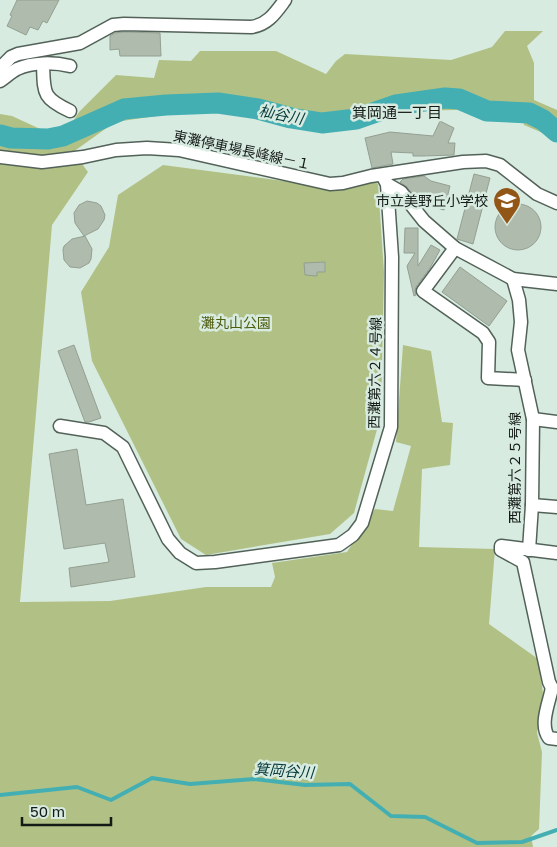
<svg xmlns="http://www.w3.org/2000/svg" width="557" height="847" font-family="'Golos Text','Noto Sans JP',sans-serif">
<style>
.green{fill:#b1c185}
.lines{fill:none;stroke-linecap:round;stroke-linejoin:round}
.stream{stroke:#44afb3;stroke-width:4}
.river{stroke:#44afb3;stroke-width:21}
.building{fill:#afbcad;stroke:#939f91}
.street-casing{stroke:#526258;stroke-width:15}
.street{stroke:#fff;stroke-width:12}
.labels{text-anchor:middle;stroke-width:5;stroke-linejoin:round;paint-order:stroke}
.street-label{font-size:14px;fill:#141b17;stroke:#d8ebe0}
.poi-label{font-size:14px;fill:#141b17;stroke:#d8ebe0;text-anchor:end}
.park-label{font-size:14px;fill:#505e0f;stroke:#d8ebe0}
.neighbourhood-label{font-size:15px;fill:#141b17;stroke:#d8ebe0}
.water-label{font-size:15px;font-style:italic;fill:#04383a;stroke:#d8ebe0}
</style>
<rect width="100%" height="100%" fill="#d8ebe0"/>
<g class="green">
<path d="M505,31H543L527,46L534,63V100L557,110V139L524,125L518,107L500,105L498,109L411,111L353,127L330,129L227,109L170,114L115,122L73,152L88,172L52,225L20,602L110,601L206,587H271L275,577L272,563L347,552L375,509L393,511L411,446L396,442L403,345L431,351L442,422L453,423L450,465L422,469L419,547L495,549L489,624L538,659L543,693L537,733L542,752L539,829L531,836L533,847H0V114L12,116L62,139L79,112L116,75L154,78L159,60L191,61L200,51H276L326,74L336,61L345,54L451,60L492,47Z"/>
<path d="M163,165L321,186L373,181L378,184L384,272L381,415L354,513L330,534L206,555L181,539L92,361L81,292L109,247L118,195Z"/>
</g>
<g class="lines">
<path class="stream" d="M0,795L77,787L111,800L152,778L190,784L254,779L305,785L350,784L391,816L425,817L477,843L522,842L557,830"/>
<path class="river" d="M0,135L11,138L48,139L63,136L124,109L166,105L218,103L258,109L291,118L322,123L356,119L396,105L445,98L459,99L487,111L529,113L543,120L557,132"/>
</g>
<g class="building">
<path d="M17,0H59L47,23L43,21L38,30L30,27L26,35L7,26L12,16L10,15Z"/>
<path d="M124,32L160,33L161,56H120L119,49L110,50V36L115,33Z"/>
<path d="M440,121L454,128L448,143H455L454,155L423,156H413V153L391,152L393,164L372,168L365,138L390,132L433,136Z"/>
<path d="M474,174L490,178L473,244L457,239Z"/>
<path d="M424,176L431,181L450,186L444,210L420,203L407,187L400,182L403,179Z"/>
<path d="M87,201L97,203L101,206L105,215L104,220L98,229L84,236L75,223L74,213L79,205Z"/>
<circle cx="518" cy="227" r="23"/>
<path d="M405,228H418V266L431,245L440,250L430,268L416,287L415,291L416,295L414,296L407,266L415,253H404Z"/>
<path d="M85,236L92,249L91,259L89,263L80,268L70,267L64,260L63,250L64,246L72,239Z"/>
<path d="M325,262V272H317V276L305,275L304,263Z"/>
<path d="M460,267L507,301L489,326L442,292Z"/>
<path d="M74,345L101,418L89,422H85L58,351Z"/>
<path d="M77,449L86,505L123,499L135,577L71,587L69,568L109,562L105,543L64,549L49,454Z"/>
</g>
<g class="lines">
<defs>
<g id="street">
<path d="M43,64C44,93 42,98 70,111"/>
<path d="M0,68L11,57L18,54L80,43L113,25L124,24L251,27C268,25 276,12 285,0"/>
<path d="M0,81C6,77 11,72 17,69C33,62 54,62 70,66"/>
<path d="M0,157L42,162L83,157L116,150L147,148L179,150L330,184L343,183L371,176L463,162L486,161L500,165L537,194L557,203"/>
<path d="M387,184L401,192L424,221L455,248L513,279L557,284"/>
<path d="M455,248L423,291L483,333L489,342L488,378L525,380"/>
<path d="M513,279L519,300L521,322L518,350L533,419L532,505L529,550"/>
<path d="M533,419L557,422"/>
<path d="M60,426L104,433L123,447L168,539L180,553L196,563L215,562L339,545L353,535L362,523L391,427L392,257L387,184L382,175"/>
<path d="M532,505L557,507"/>
<path d="M552,688L549,682L523,562L501,550V546L557,553"/>
<path d="M552,688C549,703 539,725 549,738L557,739"/>
</g>
</defs>
<use href="#street" class="street-casing"/>
<use href="#street" class="street"/>
</g>
<defs>
<symbol id="school-pin" viewBox="-11 -11 22 30"><path d="M0 17L-7.5 6A9.5 9.5 0 1 1 7.5 6Z" fill="#925617" stroke="#d8ebe0"/><path d="M0-5L7-2L0 1L-7-2ZM-4 1L0 2.5L4 1V4Q0 6-4 4Z" fill="#fff"/></symbol>
</defs>
<g fill-rule="evenodd">
<use href="#school-pin" x="491" y="185" width="32" height="43"/>
</g>
<g class="labels">
<g class="street-label">
<text transform="translate(242 150) rotate(12)" y="5">東灘停車場長峰線－１</text>
<text transform="translate(375 373) rotate(-89)" y="5">西灘第六２４号線</text>
<text transform="translate(515 468) rotate(-90)" y="5">西灘第六２５号線</text>
</g>
<g class="poi-label">
<text x="488" y="206">市立美野丘小学校</text>
</g>
<g class="park-label">
<text x="236" y="328">灘丸山公園</text>
</g>
<g class="neighbourhood-label">
<text x="397" y="118">箕岡通一丁目</text>
</g>
<g class="water-label">
<text transform="translate(281 115) rotate(11)" y="5">杣谷川</text>
<text transform="translate(284 771) rotate(4)" y="5">箕岡谷川</text>
</g>
</g>
<path d="M22 817v8h89v-8" fill="none" stroke="#141b17" stroke-width="2.5"/>
<text x="30" y="817" font-size="15" fill="#141b17" stroke="#d8ebe0" stroke-width="4" paint-order="stroke">50 m</text>
</svg>
